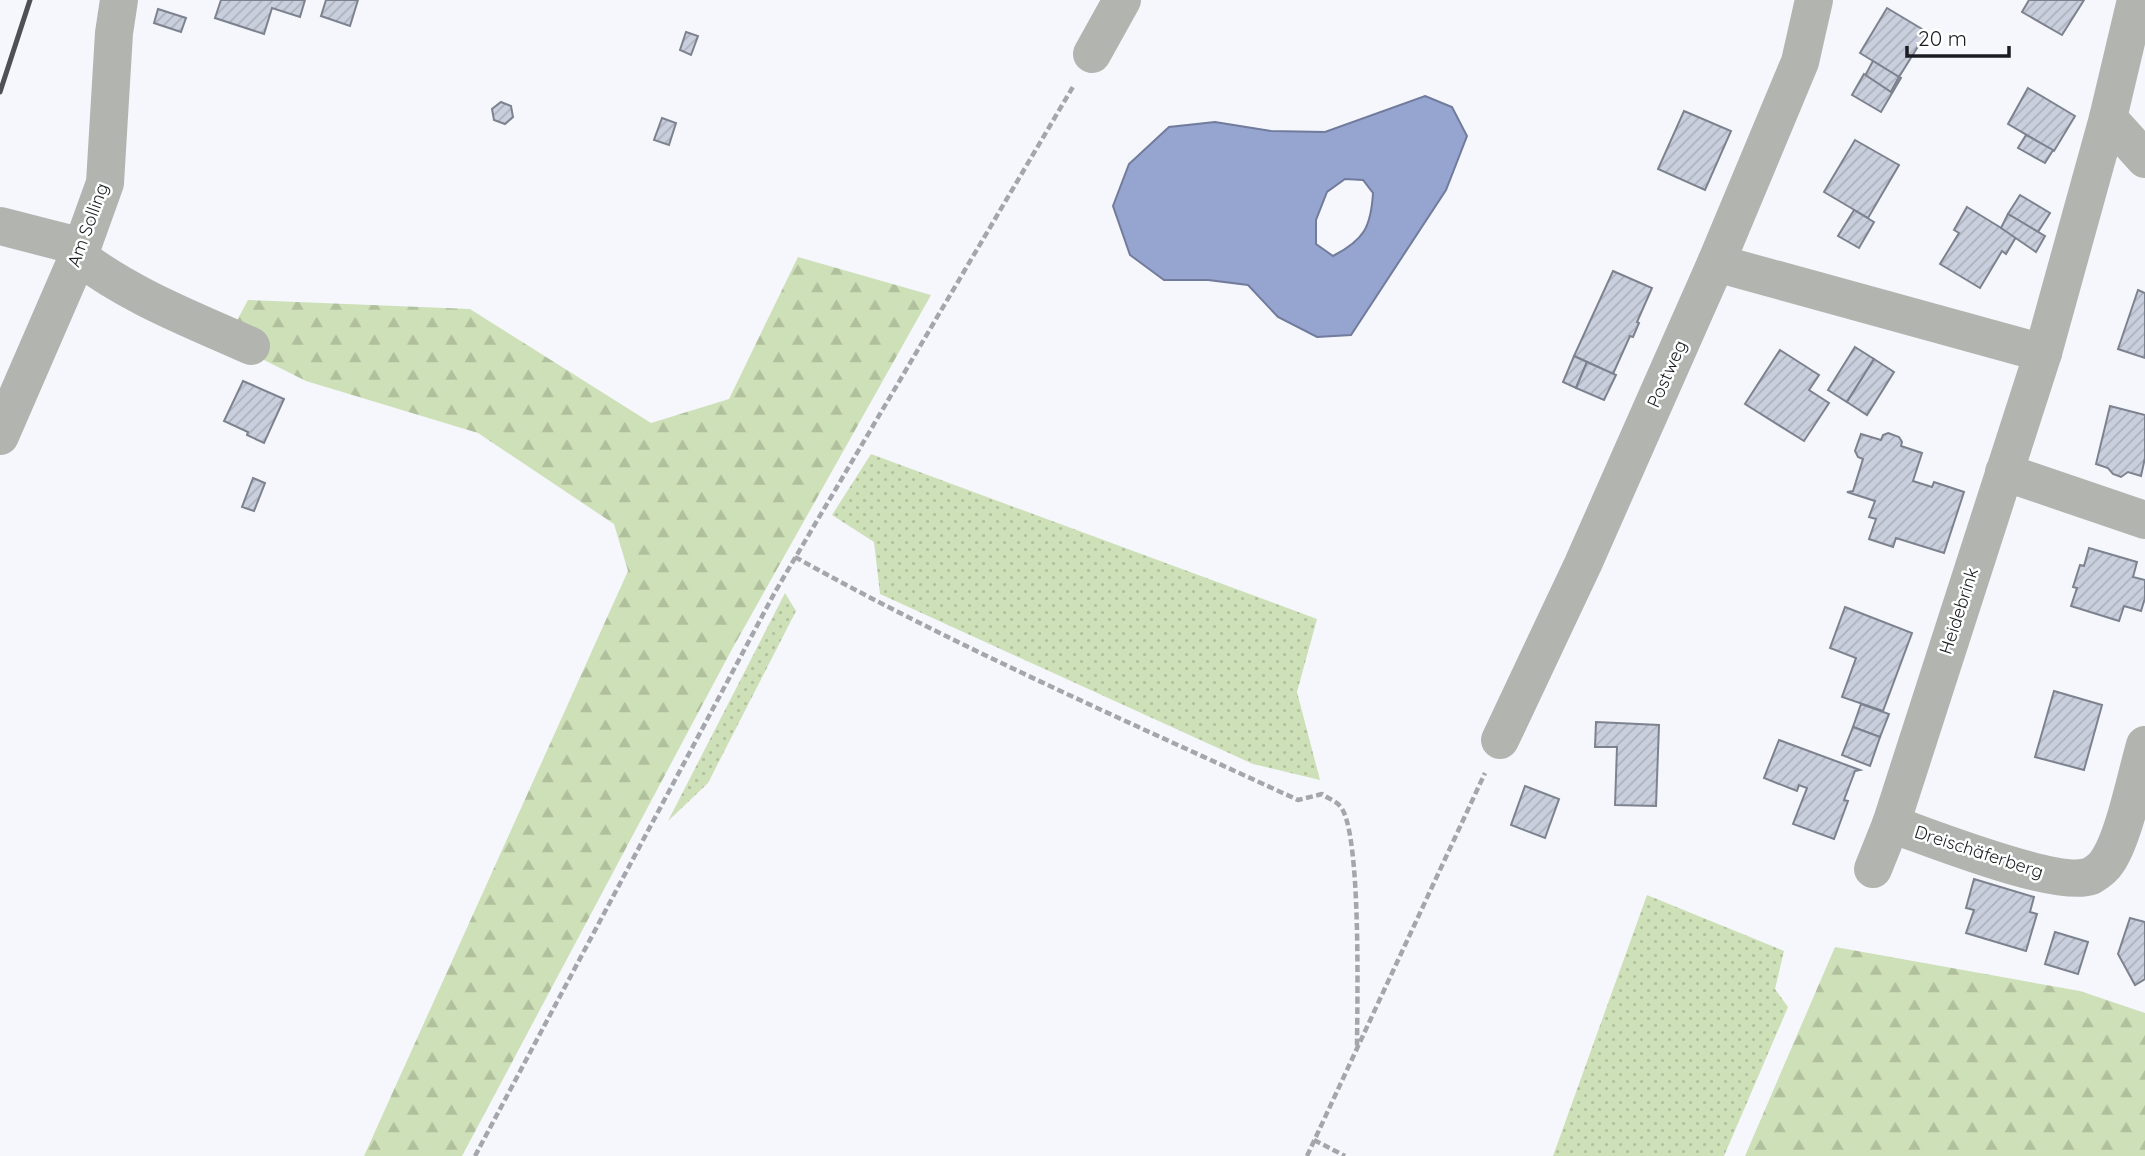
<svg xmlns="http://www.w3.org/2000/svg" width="2145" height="1156" font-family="Quicksand,sans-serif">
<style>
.grass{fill:url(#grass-dots)}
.forest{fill:url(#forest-firs)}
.water{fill:#96a4d0;stroke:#717b9c;stroke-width:2;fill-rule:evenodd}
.building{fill:url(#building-hatch);stroke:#7d828f;stroke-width:2}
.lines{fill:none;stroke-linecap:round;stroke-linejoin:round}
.path{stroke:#a4a6ac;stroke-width:4.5;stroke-dasharray:7 3.5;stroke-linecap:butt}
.minor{stroke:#b2b5af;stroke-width:38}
.rail{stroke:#4e5055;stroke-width:5}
.labels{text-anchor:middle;stroke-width:5;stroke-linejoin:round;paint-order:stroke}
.street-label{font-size:18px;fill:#1a1c21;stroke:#fff}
</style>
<defs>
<pattern id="grass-dots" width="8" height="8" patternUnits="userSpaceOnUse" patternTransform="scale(1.75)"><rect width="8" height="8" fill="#cee0b7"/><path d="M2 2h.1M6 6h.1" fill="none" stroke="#b0c09d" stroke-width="1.8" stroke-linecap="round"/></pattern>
<pattern id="forest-firs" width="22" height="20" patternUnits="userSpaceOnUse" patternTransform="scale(1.75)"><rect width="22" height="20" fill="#cee0b7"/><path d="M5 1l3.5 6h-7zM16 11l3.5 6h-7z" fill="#b0c09d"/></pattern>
<pattern id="building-hatch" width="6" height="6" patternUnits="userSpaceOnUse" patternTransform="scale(1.75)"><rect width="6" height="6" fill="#cacfdd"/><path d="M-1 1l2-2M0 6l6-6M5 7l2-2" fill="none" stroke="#adb1bd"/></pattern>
</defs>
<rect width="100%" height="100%" fill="#f5f7fd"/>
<g class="grass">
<path d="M871,454L1317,619L1297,692L1320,780L1253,764L880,594L874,542L832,515Z"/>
<path d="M785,593L796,611L708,783L668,821Z"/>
<path d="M1647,895L1784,951L1775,989L1788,1007L1724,1156H1553Z"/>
</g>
<g class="forest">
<path d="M798,257L931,295L731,651L462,1156H364L628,571L614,524L478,433L306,381L226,341L248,300L470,309L651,423L729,399Z"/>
<path d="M1835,947L2080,991L2145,1013V1156H1745Z"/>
</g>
<path class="water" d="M1425,96L1452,107L1467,136L1446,190L1351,335L1317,337L1278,317L1248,285L1208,280H1164L1130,255L1113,206L1129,164L1169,127L1215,122L1271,131L1325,132ZM1345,179L1363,180L1373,193C1371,227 1364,240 1333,256L1316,244V220L1327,192Z"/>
<g class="building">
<path d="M221,0H305L300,17L272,8L264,34L215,18Z"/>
<path d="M326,0H358L350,26L321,16Z"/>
<path d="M2029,0H2084L2062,35L2022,12Z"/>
<path d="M1887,8L1927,32L1899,77L1860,53Z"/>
<path d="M158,9L186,18L181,32L154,23Z"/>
<path d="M686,32L698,36L691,55L680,50Z"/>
<path d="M1873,61L1899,77L1891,92L1865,76Z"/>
<path d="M1864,74L1891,92L1899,77L1901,78L1881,112L1852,95Z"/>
<path d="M2028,88L2075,116L2054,151L2008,124Z"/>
<path d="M501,102L511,106L513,117L505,124L494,120L492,109Z"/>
<path d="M1684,111L1731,131L1705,190L1658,169Z"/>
<path d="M662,118L676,123L669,145L654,140Z"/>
<path d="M2026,135L2053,150L2045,163L2018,148Z"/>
<path d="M1855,140L1899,165L1868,218L1824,192Z"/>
<path d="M2020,195L2050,213L2038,232L2008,214Z"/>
<path d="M1967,207L2016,237L2006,254L2002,251L1980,288L1940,264L1959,233L1954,230Z"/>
<path d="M1854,210L1874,222L1859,248L1838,236Z"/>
<path d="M2008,214L2045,236L2036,252L2001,228Z"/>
<path d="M1613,271L1652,288L1637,322L1639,323L1633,337L1630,336L1613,374L1574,356Z"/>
<path d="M2138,290L2145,293V358L2118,349Z"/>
<path d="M1855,347L1874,359L1847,402L1828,390Z"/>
<path d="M1780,350L1819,375L1809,390L1829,403L1804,441L1745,404Z"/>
<path d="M1574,356L1587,362L1576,388L1563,382Z"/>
<path d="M1874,359L1894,372L1867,415L1847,402Z"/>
<path d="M1587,362L1616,375L1604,400L1576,388Z"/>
<path d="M243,381L284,399L264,443L247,435L248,432L224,421Z"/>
<path d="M2110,406L2145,415V458L2141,476L2128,472L2121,477L2113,474L2108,468L2096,464Z"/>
<path d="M1888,433L1899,437L1902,442L1901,446L1922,453L1913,481L1932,487L1934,482L1964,492L1944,553L1896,538L1893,547L1869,539L1876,519L1869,517L1875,501L1847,492L1853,491L1863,459L1858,457L1855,451L1861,434L1881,440L1883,435Z"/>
<path d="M253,478L265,483L254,511L242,507Z"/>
<path d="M2089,548L2137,562L2133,577L2145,580V598L2141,611L2124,606L2119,621L2071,606L2077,588L2073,587L2080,565L2084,566Z"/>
<path d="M1845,607L1912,633L1883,711L1842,697L1856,658L1830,648Z"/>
<path d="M2054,691L2102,705L2084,770L2035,757Z"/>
<path d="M1861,704L1889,714L1880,737L1853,727Z"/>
<path d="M1596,722L1659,725L1656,806L1615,805L1617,747H1595Z"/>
<path d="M1853,727L1880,737L1870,766L1842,755Z"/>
<path d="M1779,740L1860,770L1855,771L1844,800L1848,801L1834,839L1793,824L1807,788L1799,785L1797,791L1764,778Z"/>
<path d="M1525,786L1559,799L1545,838L1511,825Z"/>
<path d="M1974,879L2034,897L2030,912L2037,914L2026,951L1966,933L1974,910L1966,908Z"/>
<path d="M2130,918L2145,922V979L2135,985L2118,954Z"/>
<path d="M2055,932L2088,942L2078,974L2045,964Z"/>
</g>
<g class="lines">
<g class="path">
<path d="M795,557C958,648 1129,722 1298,800L1322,794C1327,798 1336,801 1340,806C1362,830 1357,1009 1357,1049"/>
<path d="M1314,1140L1345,1156"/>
<path d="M475,1156L775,592L1074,85"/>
<path d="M1307,1156L1485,773"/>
</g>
<g class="minor">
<path d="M1092,54L1122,0"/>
<path d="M2108,118L2145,159"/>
<path d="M0,226L82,247"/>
<path d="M78,256C130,296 191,319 251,346"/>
<path d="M1716,263L2043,353"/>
<path d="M0,436L82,247L105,183L114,33L119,0"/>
<path d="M2004,472L2145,520"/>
<path d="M1500,740L1583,564L1716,263L1800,62L1814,0"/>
<path d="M1891,824C1929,837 2057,889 2091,876C2096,873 2104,867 2107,862C2124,838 2136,776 2145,745"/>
<path d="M1873,869L1891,824L2043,353L2108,118L2136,0"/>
</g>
<path class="rail" d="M0,92L30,0"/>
</g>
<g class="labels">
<g class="street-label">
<text transform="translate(88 225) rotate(-70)" y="6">Am Solling</text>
<text transform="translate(1667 374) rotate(-66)" y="6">Postweg</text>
<text transform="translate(1959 611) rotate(-72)" y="6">Heidebrink</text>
<text transform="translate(1979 852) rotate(18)" y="6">Dreischäferberg</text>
</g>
</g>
<path d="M1907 46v10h102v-10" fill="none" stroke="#1a1c21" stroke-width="3.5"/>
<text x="1918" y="46" font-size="21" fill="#1a1c21" stroke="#ffffff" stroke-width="5" paint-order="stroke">20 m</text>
</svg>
